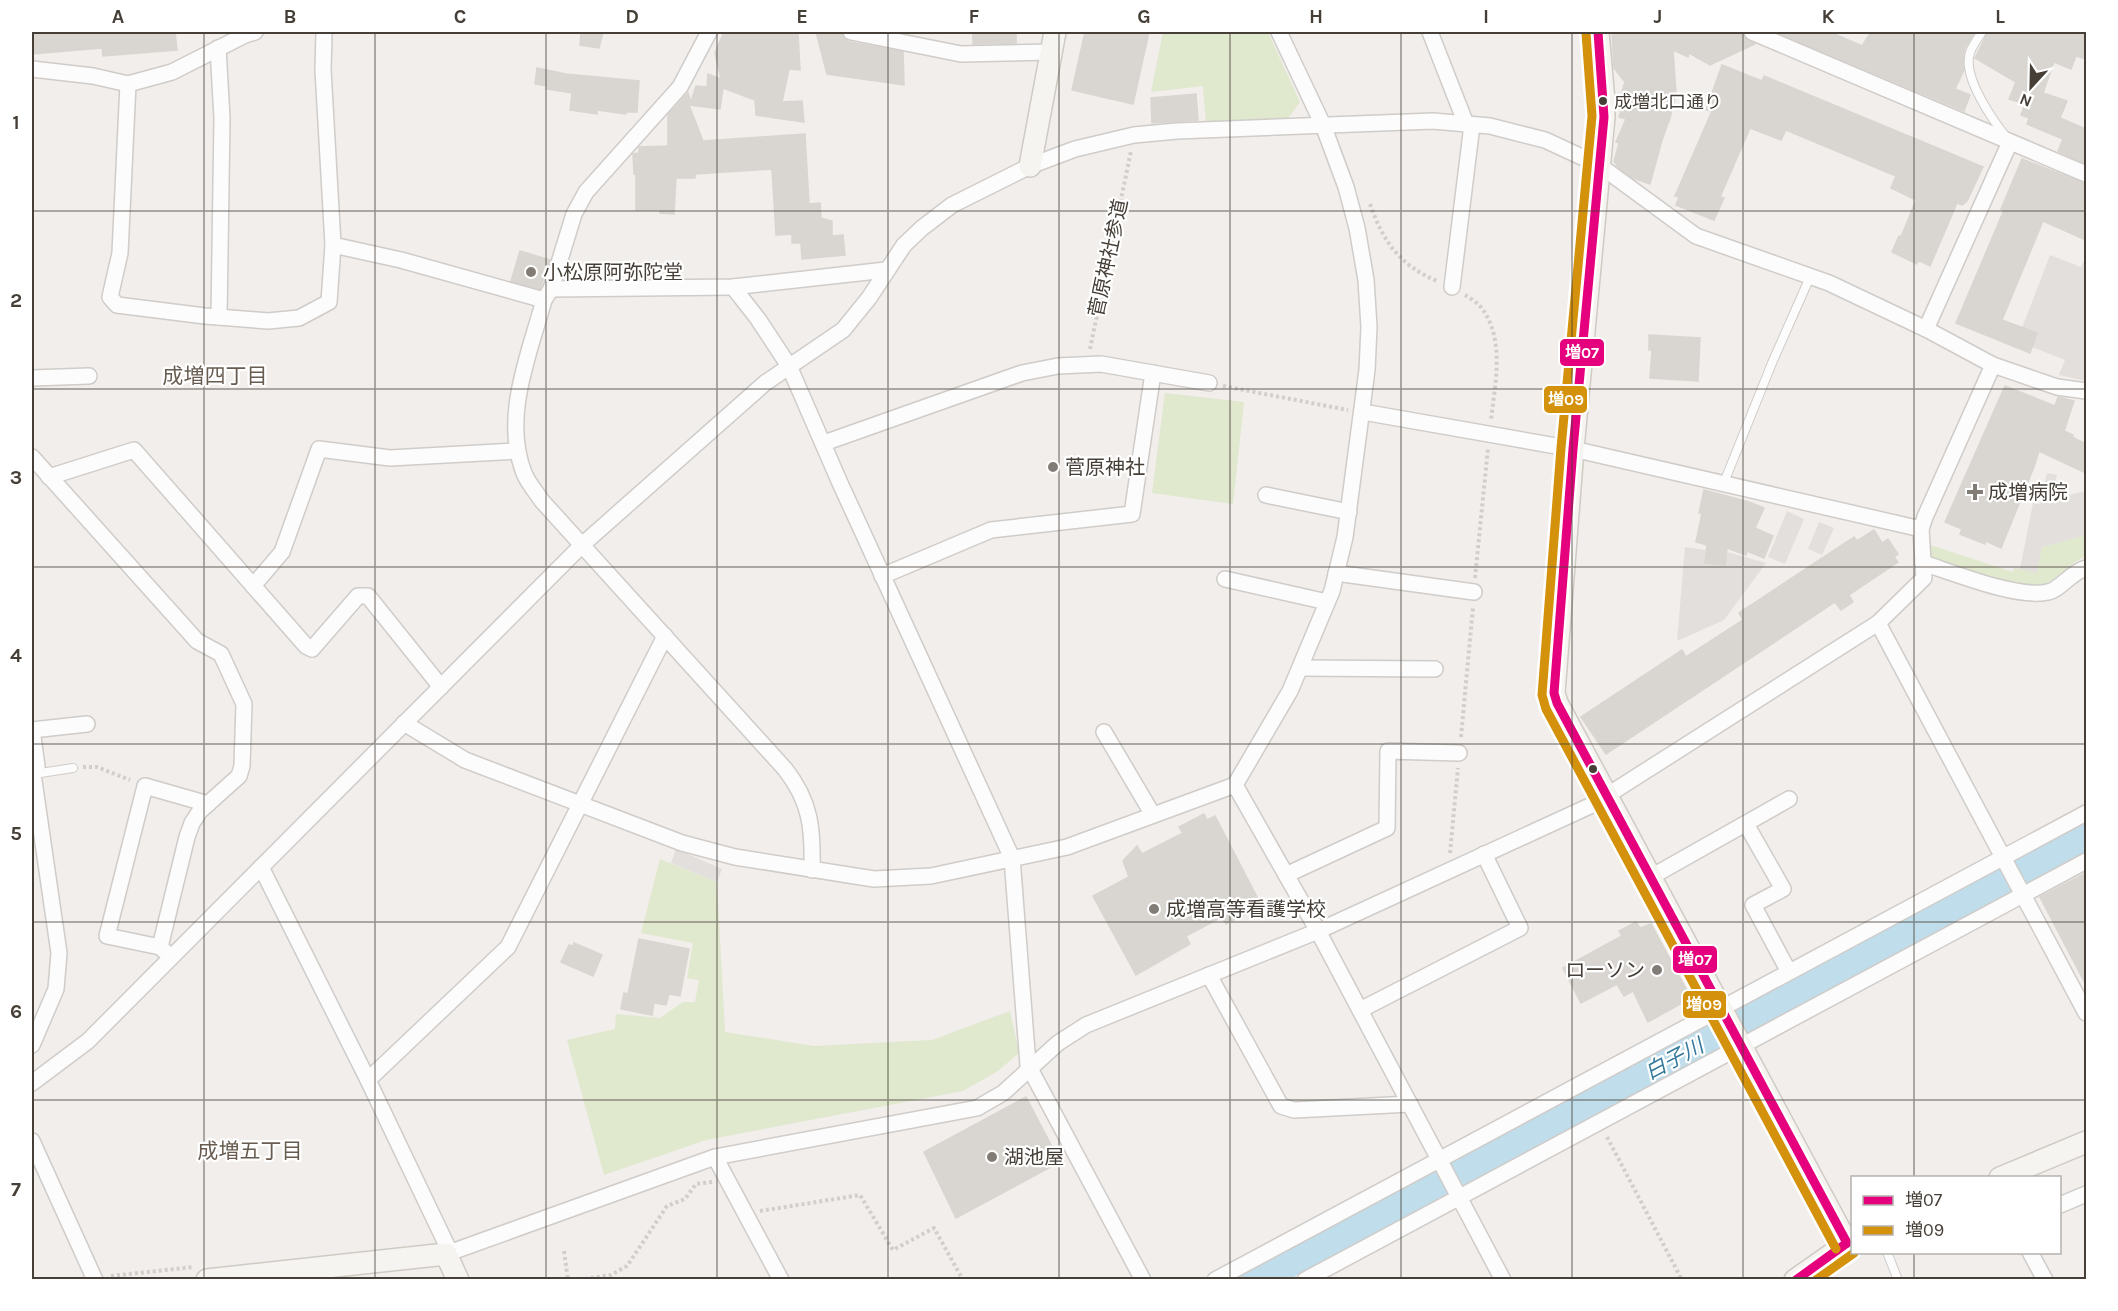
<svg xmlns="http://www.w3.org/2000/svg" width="2118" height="1311" font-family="Karla,'Noto Sans JP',sans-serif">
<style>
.green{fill:#e0e8cd}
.parking{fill:#e2dfdc}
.water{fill:#c0ddeb}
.building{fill:#d9d6d2;stroke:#d9d5d1;stroke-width:1.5}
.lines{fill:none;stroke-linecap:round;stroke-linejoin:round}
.lane-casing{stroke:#cfccc9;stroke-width:10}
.street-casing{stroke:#cfccc9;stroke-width:18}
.secondary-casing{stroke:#cfcac3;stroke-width:24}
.path{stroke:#d1cecc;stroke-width:4;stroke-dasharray:3 3;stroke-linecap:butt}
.lane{stroke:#fdfcfc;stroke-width:8}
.street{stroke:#fdfcfc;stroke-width:15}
.secondary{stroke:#f6f4f0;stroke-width:21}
.bus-1-casing{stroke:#fff;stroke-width:14}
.bus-2-casing{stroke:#fff;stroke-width:14}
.bus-1{stroke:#e5007d;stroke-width:9}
.bus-2{stroke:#d4910b;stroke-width:9}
.grid{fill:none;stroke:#463f38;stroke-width:1.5;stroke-opacity:0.55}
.bus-dot{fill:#463f38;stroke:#fff;stroke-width:2}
.poi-dot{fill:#827c77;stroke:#fff;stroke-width:2}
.labels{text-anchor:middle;stroke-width:4.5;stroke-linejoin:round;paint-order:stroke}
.bus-label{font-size:18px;fill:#463f38;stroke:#fff;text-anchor:start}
.street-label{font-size:20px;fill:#463f38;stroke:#fff}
.poi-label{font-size:20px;fill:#463f38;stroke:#fff;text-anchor:start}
.neighbourhood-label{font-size:21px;fill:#685c50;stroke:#fff}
.water-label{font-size:21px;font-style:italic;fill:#35799b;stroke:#fff}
.line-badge{stroke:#fff;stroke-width:2}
.badge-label{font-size:16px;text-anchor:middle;font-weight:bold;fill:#fff}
.neatline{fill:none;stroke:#463f38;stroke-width:2}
.grid-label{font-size:20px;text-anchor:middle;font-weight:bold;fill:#463f38}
</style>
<rect width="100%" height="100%" fill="#f1eeeb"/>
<g class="green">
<path d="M1163,32H1268L1300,102L1288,118L1206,122L1203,86L1151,92Z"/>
<path d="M1165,393L1244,402L1233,504L1152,493Z"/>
<path d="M2086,535V556C2069,563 2060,577 2044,585C2022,595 1957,568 1932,560L1930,545L2013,572L2014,568L2020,569L2042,547Z"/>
<path d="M660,859L717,882L725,1032L814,1046L932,1040L1010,1011L1019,1053L998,1071L963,1091L706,1140L604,1175L567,1040L615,1029L616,1014L660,1018L683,1002H695L699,980L687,978L693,943L641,933Z"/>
</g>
<g class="parking">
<path d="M2050,255L2081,267L2085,258L2086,259V381L2059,375L2065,360L2032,347L2037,333L2022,328Z"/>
<path d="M2047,473L2057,475L2052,499L2086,491V535L2042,547L2037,573L2020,569L2033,503L2040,504Z"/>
<path d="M1787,511L1804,519L1785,564L1768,557Z"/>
<path d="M1819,522L1834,528L1822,555L1808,549Z"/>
<path d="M1685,547L1706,550L1705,563L1725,565L1727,552L1766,563L1724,620L1677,641Z"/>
<path d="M676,849L722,869L717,882L671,863Z"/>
</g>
<path class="water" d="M2086,821V852L1290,1279L1233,1280Z"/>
<g class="building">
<path d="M32,32H175L177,50L103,56L102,48L32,54Z"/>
<path d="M581,32H603L599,48L580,45Z"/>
<path d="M724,32H780L798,34L800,70L789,69L782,102L802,101L804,122L756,115L755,100L723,88L720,109L689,105L703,141L805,134L809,204L820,203L821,218L832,221V236L843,235L845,255L802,259L801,243H792V234L776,235L772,169L695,174V178H676L674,214L660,213V210H636V174H634L633,154L639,153V147L668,146V115L688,93L691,102L696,86L707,87L708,74L721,79L715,53Z"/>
<path d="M816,32H841L844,39L849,42L903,52L904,85L827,74Z"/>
<path d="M973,32H1016V43L973,44Z"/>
<path d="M1085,32H1149L1133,104L1072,90Z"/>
<path d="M1612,32H1742L1745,38L1755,44L1710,65L1689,53L1688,57L1673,50L1676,93L1670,118L1662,140L1650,184L1633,178L1618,167L1614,161L1619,143L1616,142L1626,119L1619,117L1624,102L1619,101L1625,82L1614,68Z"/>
<path d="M1776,32H1830L1862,46L1871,32H1975L1965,48L1963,57L1964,70L1955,89L1970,95L1964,111Z"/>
<path d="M1988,32H2079L2086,35V59L2076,56L2071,69L2054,62L2043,93L2067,101L2060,118L2086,129V164L2058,151L2063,139L2027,124L2029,118L2021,115L2025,104L2009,99L2016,82L1975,58Z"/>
<path d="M1722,65L1762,81L1764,76L1983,167L1967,201L1962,205L1957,203L1930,266L1918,260L1917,264L1892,252L1899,236L1901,237L1916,200L1891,188L1896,176L1786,130L1781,140L1750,128L1720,197L1724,198L1714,220L1676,205L1679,197L1675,196L1712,111L1706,110Z"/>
<path d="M537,68L566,74L639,81L637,112H626V114L597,110V114L570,110L572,93L546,89L547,86L535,84Z"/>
<path d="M1196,94L1198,120L1152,123L1151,98Z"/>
<path d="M2022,159L2086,184V240L2043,221L2002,320L2037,333L2030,353L1956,323L2004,210L2001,209Z"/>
<path d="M520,251L550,260L540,289L511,281Z"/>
<path d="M1649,335L1700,338L1698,381L1650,378L1652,350H1649Z"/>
<path d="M2005,386L2055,406L2058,397L2074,401L2064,431L2073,435L2072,437L2086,444V473L2039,451L2034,467L2001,548L1986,541L1985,544L1960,534L1962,529L1945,522Z"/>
<path d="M1704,490L1749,502L1764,508L1755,528L1773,536L1764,558L1747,551L1746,555L1727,548L1725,565L1705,563L1707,545L1696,542L1702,513H1699Z"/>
<path d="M1874,530L1882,543L1888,539L1898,554L1894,557L1898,562L1849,595L1853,602L1841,610L1835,602L1606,754L1581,717L1682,650L1686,657L1743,620L1739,613L1854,537L1857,541Z"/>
<path d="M1204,814L1207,820L1215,816L1258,899L1241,908L1245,914L1226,924L1222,917L1186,936L1190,944L1136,975L1093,896L1129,877L1123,861L1137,846L1142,854L1183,833L1179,827Z"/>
<path d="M2086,873V985L2040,897Z"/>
<path d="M1636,922L1640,928L1651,924L1691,998L1648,1022L1633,991L1624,996L1617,984L1581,1003L1563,968L1622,936L1619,931Z"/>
<path d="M639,939L689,949L680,996L669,994L666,1005L654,1003L652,1015L621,1009L624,993L628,994Z"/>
<path d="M574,943L602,955L593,976L561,962L569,945L573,946Z"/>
<path d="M1026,1097L1060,1162L956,1218L924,1152Z"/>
</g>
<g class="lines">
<defs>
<g id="lane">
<path d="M1982,32C1977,39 1970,48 1969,57C1965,80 1992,119 2006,137"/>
<path d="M1723,485L1772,363L1810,277"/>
<path d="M34,774L73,768"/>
<path d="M1887,1252L1898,1280"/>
</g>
<g id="street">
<path d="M709,32L680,87L586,192L574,214L551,289L544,300C529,355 502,417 524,473C528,483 536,492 542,501L785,769C811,802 813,829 812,870"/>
<path d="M851,32L961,54L1051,52"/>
<path d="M1430,32L1466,124"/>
<path d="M1752,32L2086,174"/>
<path d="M218,48L222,118L219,317"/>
<path d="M32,69L93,76L128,84L172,72L245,35L255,32"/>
<path d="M128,84L120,253L110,297L117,305L205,316L268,321L299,318L329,302L333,245L323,70L324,32"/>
<path d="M333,245L401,260L544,300"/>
<path d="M733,287L758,319L789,366L840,483L1012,858L1028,1065L1143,1280"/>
<path d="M1452,287L1472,125"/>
<path d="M551,289L733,287L886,270"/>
<path d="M1926,329L2010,142"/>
<path d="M32,378L89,376"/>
<path d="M1363,412L1573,449L1921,529"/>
<path d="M824,443L1022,373L1058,366L1101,364L1209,383"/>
<path d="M32,457L197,641L221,654L244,704L242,766L239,776L200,811L192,823L187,837L160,947L170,956"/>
<path d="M49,477L134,450L306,646L312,649L358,596H368L441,687"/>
<path d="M1266,495L1349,512"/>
<path d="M1923,563C1954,573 2018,599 2048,592C2060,590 2071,572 2086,568"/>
<path d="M1336,573L1474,592"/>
<path d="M882,576L991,530L1132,514L1153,373"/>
<path d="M1225,579L1327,602"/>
<path d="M253,586L282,552L319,449L390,458L517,451"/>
<path d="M1878,623L2086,1013"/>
<path d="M1300,668L1435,669"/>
<path d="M404,723L465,760L682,843L735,857L874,879L931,876L1067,847L1235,785L1290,691L1332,591L1345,537L1367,370L1369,327L1366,280L1357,228L1346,187L1323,125L1279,32"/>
<path d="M1104,732L1153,815"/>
<path d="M1235,785L1318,931L1503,1280"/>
<path d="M1746,824L1783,889L1753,905L1789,972"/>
<path d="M261,867L368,1080L450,1252"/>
<path d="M1286,875L1387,828L1388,751L1459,753"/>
<path d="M1651,877L1789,799"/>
<path d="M160,947L107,936L145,786L208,804"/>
<path d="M1209,975L1281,1106L1294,1110L1410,1104"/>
<path d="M1360,1010L1520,928L1484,854"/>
<path d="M32,1045L56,989L59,953L33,774L37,766L32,730L87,724"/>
<path d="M368,1080L508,947L665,636"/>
<path d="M32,1083L88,1041L582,545L765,383L843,330L869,298L904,245L922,228L952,205L1030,166L1075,149L1134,135L1177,131L1433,121L1490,126L1545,140L1599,165L1696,236L1829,283L1926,329L1993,365L2057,387L2086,391"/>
<path d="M32,1141L95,1280"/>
<path d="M715,1157L781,1280"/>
<path d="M2060,1205L2086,1194"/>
<path d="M2030,1252L2045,1280"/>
<path d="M446,1254L715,1157L977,1108L1003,1093L1058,1043L1086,1025L1318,931L1592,805L1878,623L1924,578L1921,529L1925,517L1993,365"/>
<path d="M1215,1280L2086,813"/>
<path d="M1305,1280L2086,861"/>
</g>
<g id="secondary">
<path d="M1598,32L1604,101V117L1573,449L1554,693L1557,703L1847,1243"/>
<path d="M1030,166L1055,32"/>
<path d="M2000,1178L2086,1142"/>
<path d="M207,1280L446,1254L458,1280"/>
<path d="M1795,1280L1852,1240"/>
</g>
</defs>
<use href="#lane" class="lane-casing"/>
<use href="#street" class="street-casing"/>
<use href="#secondary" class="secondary-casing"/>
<g class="path">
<path d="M1370,204C1383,241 1399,265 1437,281"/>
<path d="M1465,295C1470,298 1476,302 1480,306C1506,338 1495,383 1491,420"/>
<path d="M1090,349L1131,151"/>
<path d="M1223,386L1348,410"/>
<path d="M1475,578L1488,448"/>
<path d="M1461,737L1473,607"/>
<path d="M83,767H97L130,780"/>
<path d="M1450,853L1458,768"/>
<path d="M1607,1137L1682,1280"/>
<path d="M760,1211L860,1195L893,1250L934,1228L963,1280"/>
<path d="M564,1251L568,1280"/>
<path d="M111,1276L193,1267"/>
<path d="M579,1280L611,1275L627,1266L667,1206L685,1199L696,1184L712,1182"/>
</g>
<use href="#lane" class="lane"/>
<use href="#street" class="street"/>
<use href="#secondary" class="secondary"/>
<defs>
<g id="bus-1">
<path d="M1598,32L1604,117L1573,449L1554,693L1557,703L1847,1243"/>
<path d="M1796,1280L1847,1243"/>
</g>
<g id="bus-2">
<path d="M1586,33L1592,116L1561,448L1542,695L1546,709L1836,1249"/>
<path d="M1816,1280L1854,1253"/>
</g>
</defs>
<use href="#bus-1" class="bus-1-casing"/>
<use href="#bus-2" class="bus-2-casing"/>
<use href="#bus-1" class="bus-1"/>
<use href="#bus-2" class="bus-2"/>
</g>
<path class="grid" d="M204,32V1280M375,32V1280M546,32V1280M717,32V1280M888,32V1280M1059,32V1280M1230,32V1280M1401,32V1280M1572,32V1280M1743,32V1280M1914,32V1178M32,211H2086M32,389H2086M32,567H2086M32,744H2086M32,922H2086M32,1100H2086M1914,1252V1280"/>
<g class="bus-dot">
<circle cx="1603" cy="101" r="5"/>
<circle cx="1593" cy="769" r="5"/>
</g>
<g class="poi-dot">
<circle cx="531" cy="272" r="6"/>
<circle cx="1053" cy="467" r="6"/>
<path d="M1972 483h6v6h6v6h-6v6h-6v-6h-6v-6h6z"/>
<circle cx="1154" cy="909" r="6"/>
<circle cx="1657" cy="970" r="6"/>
<circle cx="992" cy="1157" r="6"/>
</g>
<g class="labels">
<g class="bus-label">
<text x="1614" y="108">成増北口通り</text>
</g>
<g class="street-label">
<text transform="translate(1108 258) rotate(-78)" y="7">菅原神社参道</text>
</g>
<g class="poi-label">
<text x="543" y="279">小松原阿弥陀堂</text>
<text x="1065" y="474">菅原神社</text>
<text x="1988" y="499">成増病院</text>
<text x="1166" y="916">成増高等看護学校</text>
<text x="1645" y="977" text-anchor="end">ローソン</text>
<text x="1004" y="1164">湖池屋</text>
</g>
<g class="neighbourhood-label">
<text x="215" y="383">成増四丁目</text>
<text x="250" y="1158">成増五丁目</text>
</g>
<g class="water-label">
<text transform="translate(1674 1059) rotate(-28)" y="7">白子川</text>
</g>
</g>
<g class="line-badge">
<rect x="1559" y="338" width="46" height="29" rx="6" fill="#e5007d"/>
<rect x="1543" y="385" width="45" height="29" rx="6" fill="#d4910b"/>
<rect x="1672" y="945" width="46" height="29" rx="6" fill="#e5007d"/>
<rect x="1682" y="990" width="45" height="29" rx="6" fill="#d4910b"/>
</g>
<g class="badge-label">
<text x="1582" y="358">増07</text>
<text x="1566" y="405">増09</text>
<text x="1695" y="965">増07</text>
<text x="1704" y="1010">増09</text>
</g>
<rect width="2118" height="1311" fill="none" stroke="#ffffff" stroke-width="66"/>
<rect x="1851" y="1176" width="210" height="78" fill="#ffffff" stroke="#b5b2af" stroke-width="1.5"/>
<rect x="1863" y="1196" width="30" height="9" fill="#e5007d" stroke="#b5b2af" stroke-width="1.5"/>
<text x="1905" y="1206" font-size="18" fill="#463f38">増07</text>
<rect x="1863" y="1226" width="30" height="9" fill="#d4910b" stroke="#b5b2af" stroke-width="1.5"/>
<text x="1905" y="1236" font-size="18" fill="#463f38">増09</text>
<g transform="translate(2031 87) rotate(202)" stroke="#ffffff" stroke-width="4.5" paint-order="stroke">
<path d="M0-4.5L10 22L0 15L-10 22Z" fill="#463f38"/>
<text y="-9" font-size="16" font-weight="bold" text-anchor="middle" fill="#463f38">N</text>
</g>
<rect x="33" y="33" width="2052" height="1245" class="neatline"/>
<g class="grid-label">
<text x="118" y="23">A</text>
<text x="290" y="23">B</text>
<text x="460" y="23">C</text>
<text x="632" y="23">D</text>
<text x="802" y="23">E</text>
<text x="974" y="23">F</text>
<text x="1144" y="23">G</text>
<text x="1316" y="23">H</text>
<text x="1486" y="23">I</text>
<text x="1658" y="23">J</text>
<text x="1828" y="23">K</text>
<text x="2000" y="23">L</text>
<text x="16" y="129">1</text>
<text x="16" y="307">2</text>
<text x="16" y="484">3</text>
<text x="16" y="662">4</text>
<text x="16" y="840">5</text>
<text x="16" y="1018">6</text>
<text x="16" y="1196">7</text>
</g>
</svg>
